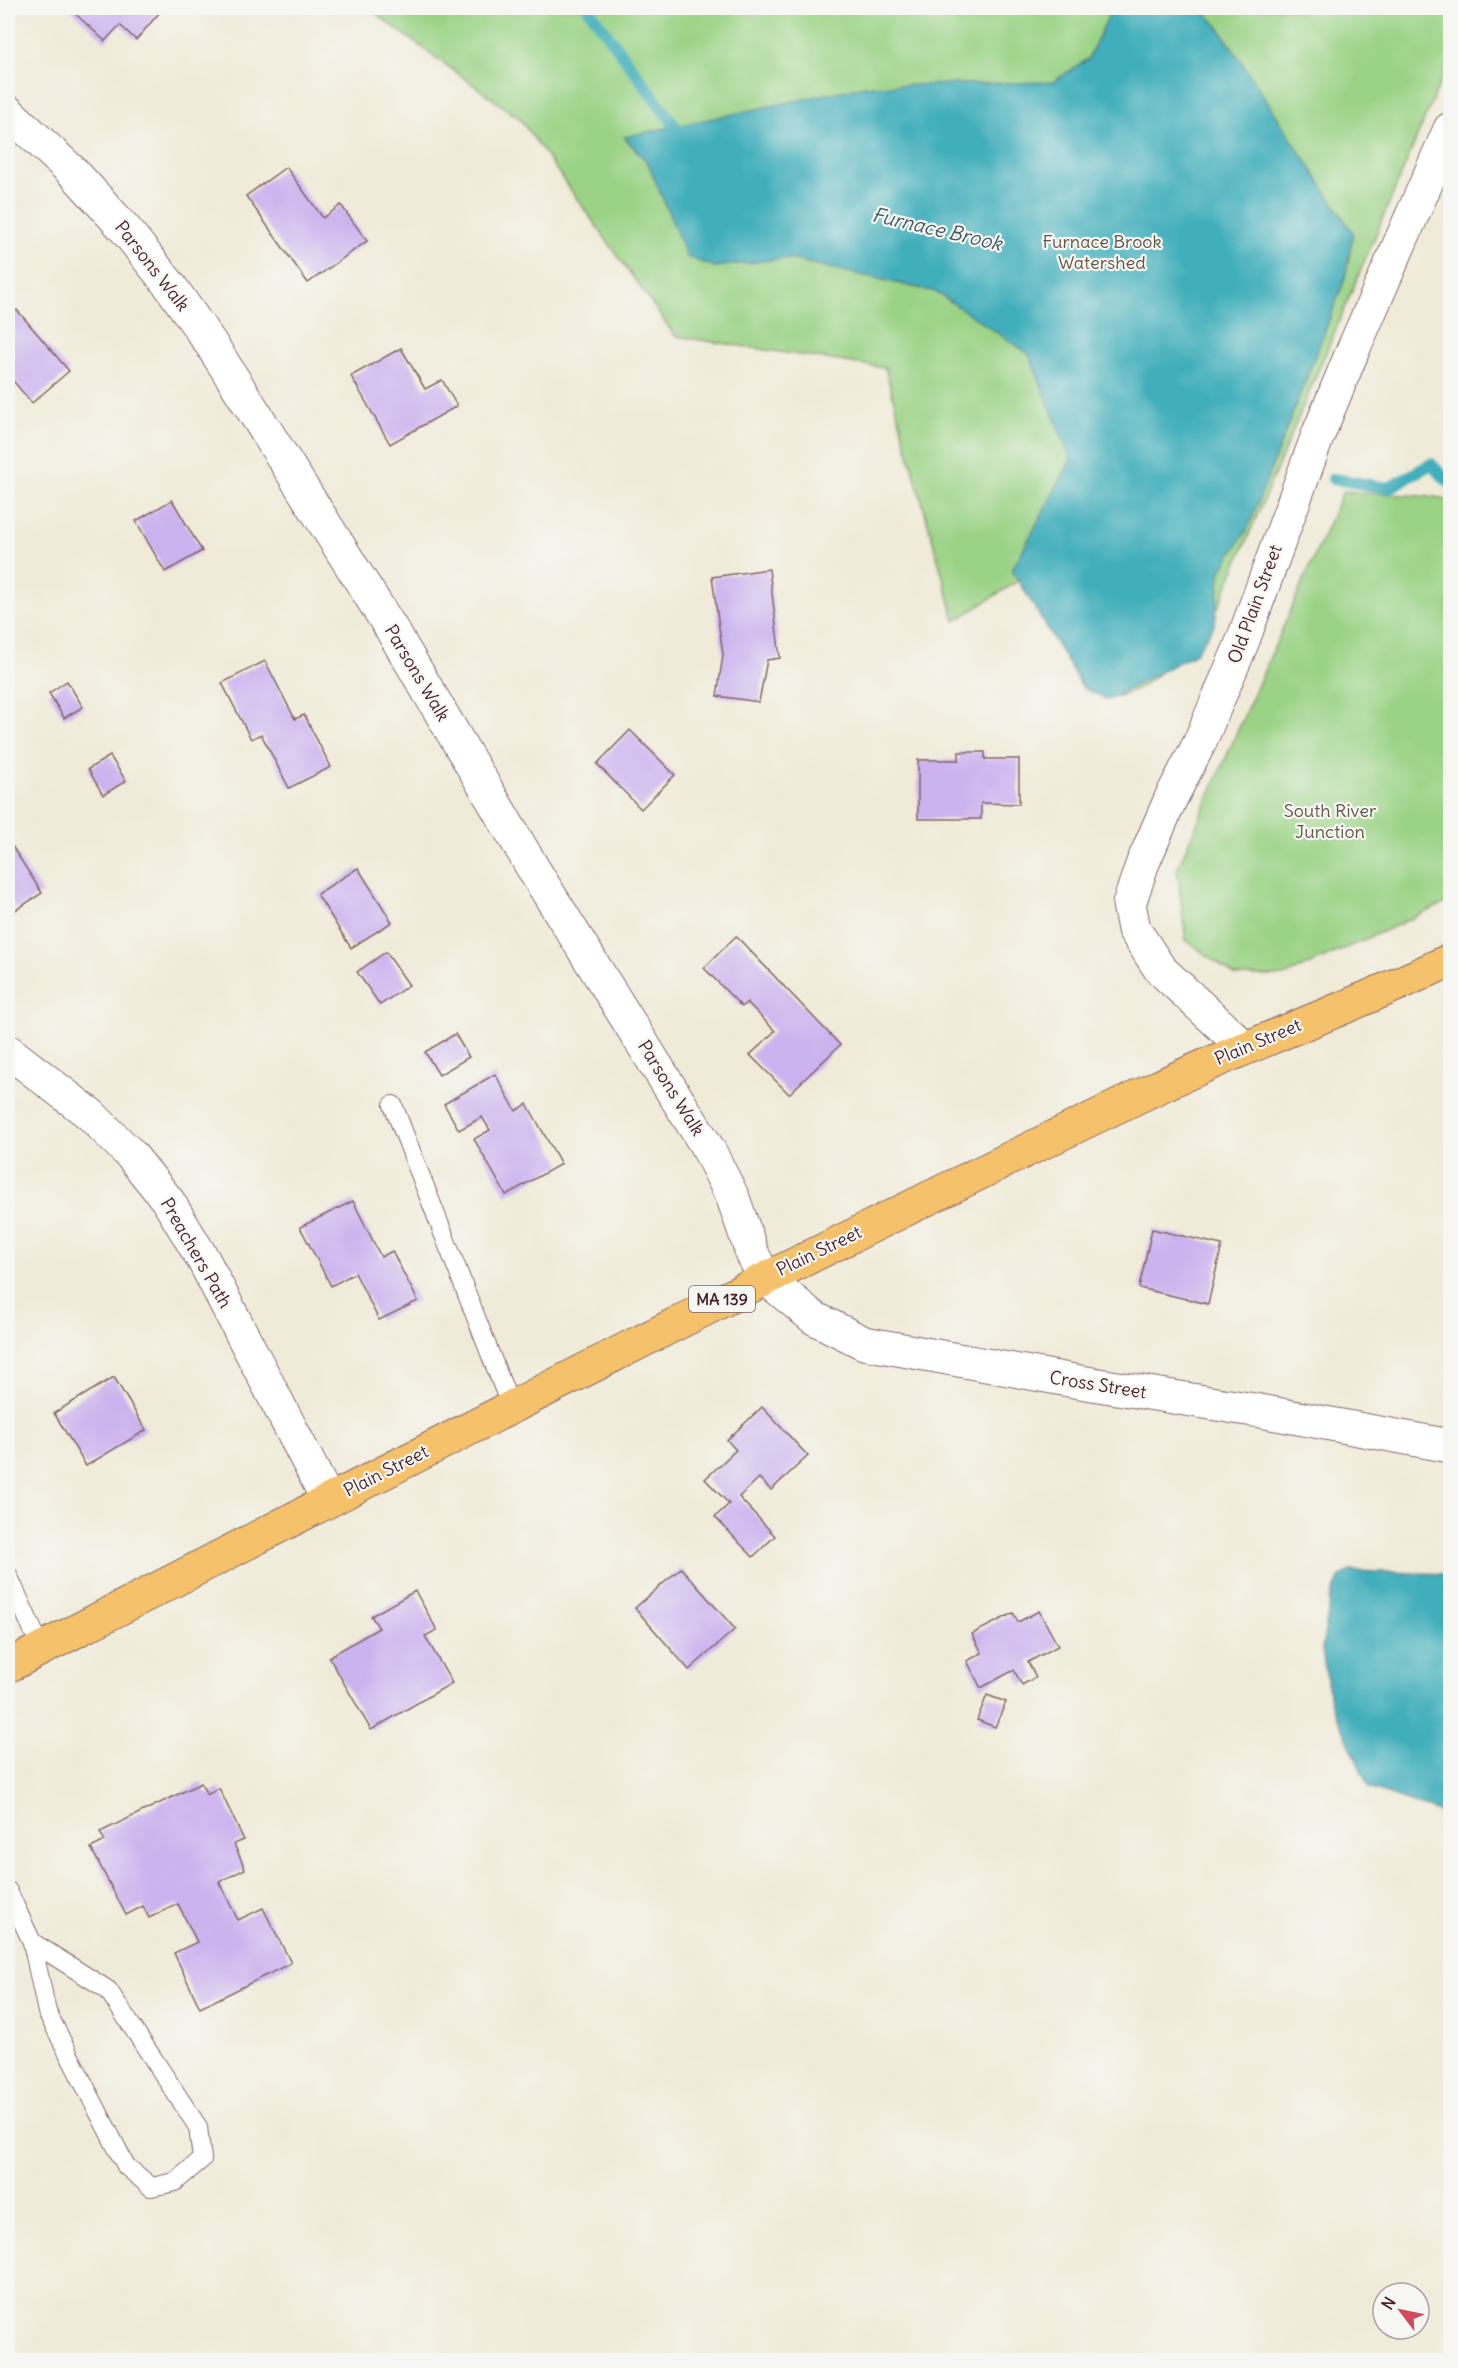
<svg xmlns="http://www.w3.org/2000/svg" width="1458" height="2368" font-family="Delius,sans-serif">
<style>
.green{fill:#9bd386;stroke:#727958;stroke-width:1.5}
.water{fill:#3faebb;stroke:#446673;stroke-width:1.5}
.lines{fill:none;stroke-linecap:round;stroke-linejoin:round}
.stream{stroke:#3faebb;stroke-width:12}
.building{fill:#cbb3ef}
.service-casing{stroke:#846668;stroke-width:20}
.minor-casing{stroke:#846668;stroke-width:35}
.primary-casing{stroke:#846668;stroke-width:35}
.service{stroke:#fff;stroke-width:18}
.minor{stroke:#fff;stroke-width:33}
.primary{stroke:#f5c16b;stroke-width:33}
.labels{text-anchor:middle;stroke-width:4.5;stroke-linejoin:round;paint-order:stroke}
.shield{fill:#f6f6f2;stroke:#7e6067;stroke-width:1.5}
.shield-label{font-size:16px;font-weight:bold;fill:#4a1f2b}
.park-label{font-size:18px;fill:#625546;stroke:#f6f6f2}
.street-label{font-size:18px;fill:#4a1f2b;stroke:#f6f6f2}
.water-label{font-size:20px;font-style:italic;fill:#465865;stroke:#f6f6f2}
</style>
<rect width="100%" height="100%" fill="#f6f6f2"/>
<filter id="ink" filterUnits="userSpaceOnUse"><feTurbulence type="fractalNoise" baseFrequency=".0167" numOctaves="2"/><feDisplacementMap in="SourceGraphic" scale="12" xChannelSelector="R" yChannelSelector="G"/><feConvolveMatrix kernelMatrix="1 2 1 2 8 2 1 2 1" color-interpolation-filters="sRGB"/></filter>
<filter id="wash" filterUnits="userSpaceOnUse"><feTurbulence type="fractalNoise" baseFrequency=".008" numOctaves="4" result="noise"/><feDisplacementMap in="SourceGraphic" scale="24" xChannelSelector="R" yChannelSelector="G"/><feGaussianBlur stdDeviation="1.35" result="paint"/><feColorMatrix in="noise" values="0 0 0 0 0 0 0 0 0 0 0 0 0 0 0 0 0 1.4 0 .05"/><feComposite in="paint" operator="in"/></filter>
<g filter="url(#wash)">
<rect width="100%" height="100%" fill="#f0ebd8"/>
<g class="green">
<path d="M368,8H1450V59L1218,608H1201L1184,653L1144,685L1121,696L1097,694L1080,684L1021,579L955,621L885,368L675,336L520,119Z"/>
<path d="M1343,491L1435,497L1450,501V901L1284,976H1235L1186,940L1177,869Z"/>
</g>
<g class="water">
<path d="M1112,8H1201L1218,26L1353,233L1345,279L1248,528L1221,570L1215,624L1196,653L1108,700L1083,688L1012,570L1071,460L1029,354L936,292L786,258L715,267L687,257L648,163L624,137L865,86L1053,82L1088,59Z"/>
<path d="M1350,1571L1450,1574V1816L1369,1788L1330,1700L1322,1649L1330,1601L1339,1578Z"/>
</g>
<g class="lines">
<g class="stream">
<path d="M588,8L685,140"/>
<path d="M1333,479L1389,488L1431,464L1450,483"/>
</g>
</g>
<g id="blocks">
<g class="building">
<path d="M69,8H153L159,13L136,40L120,25L105,41Z"/>
<path d="M286,167L323,218L341,205L367,241L308,283L246,196Z"/>
<path d="M17,310L69,371L32,403L8,375V318Z"/>
<path d="M401,348L425,389L442,380L457,406L390,444L351,376Z"/>
<path d="M172,500L202,551L165,572L136,521Z"/>
<path d="M769,569L780,658L767,660L759,702L717,696L723,655L712,577Z"/>
<path d="M265,661L295,719L304,715L331,767L289,788L261,734L251,739L222,683Z"/>
<path d="M67,681L83,707L64,718L49,693Z"/>
<path d="M630,730L675,775L641,809L597,764Z"/>
<path d="M959,752H985V759H1019V804L981,803V819H918V760H959Z"/>
<path d="M110,756L126,781L103,795L88,769Z"/>
<path d="M8,840L42,893L16,910L8,896Z"/>
<path d="M358,868L392,922L351,948L317,894Z"/>
<path d="M736,936L840,1045L789,1094L750,1055L775,1031L747,1002L742,1007L704,968Z"/>
<path d="M386,952L409,985L380,1005L357,972Z"/>
<path d="M455,1034L469,1057L439,1075L425,1052Z"/>
<path d="M495,1074L516,1111L527,1104L561,1164L506,1195L474,1139L490,1130L482,1117L459,1130L444,1104Z"/>
<path d="M353,1201L381,1257L392,1251L418,1301L379,1320L355,1273L331,1286L300,1227Z"/>
<path d="M1152,1229L1222,1245L1208,1304L1139,1288Z"/>
<path d="M114,1377L146,1430L86,1466L54,1413Z"/>
<path d="M762,1407L808,1456L771,1490L759,1478L739,1497L775,1536L753,1557L715,1517L729,1504L705,1479L736,1450L727,1440Z"/>
<path d="M681,1568L735,1629L689,1670L635,1608Z"/>
<path d="M415,1591L437,1630L425,1636L452,1683L371,1730L329,1657L379,1628L371,1616Z"/>
<path d="M1039,1611L1058,1646L1028,1662L1036,1677L1022,1685L1014,1670L981,1688L967,1661L982,1653L972,1634L1013,1613L1018,1622Z"/>
<path d="M987,1695L1006,1702L995,1727L977,1720Z"/>
<path d="M201,1783L207,1795L219,1788L244,1840L234,1844L245,1869L219,1882L238,1920L263,1908L291,1963L200,2008L174,1953L197,1942L178,1904L149,1918L143,1906L126,1915L91,1848L105,1841L100,1832Z"/>
</g>
</g>
</g>
<g filter="url(#ink)">
<use href="#blocks" fill-opacity="0" stroke="#846668" stroke-width="1.5"/>
<g class="lines">
<defs>
<g id="service">
<path d="M393,1105L511,1407"/>
<path d="M8,1575L41,1648"/>
<path d="M8,1891L32,1942L47,2012L126,2166L151,2187L175,2182L202,2159L198,2127L108,1990L32,1942"/>
</g>
<g id="minor">
<path d="M8,112L75,174L125,229L171,287L211,344L392,630L537,875L709,1150L733,1198L752,1253L764,1277L814,1318L864,1343L1080,1382L1260,1411L1450,1446"/>
<path d="M1244,1047L1160,969L1134,929L1129,904L1142,865L1171,798L1199,744L1242,643L1318,435L1353,350L1450,129"/>
<path d="M8,1051L91,1115L131,1155L168,1201L204,1261L328,1500"/>
</g>
<path id="primary" d="M8,1666C388,1470 768,1273 1154,1089C1252,1042 1354,1007 1450,960"/>
</defs>
<use href="#service" class="service-casing"/>
<use href="#minor" class="minor-casing"/>
<use href="#primary" class="primary-casing"/>
<use href="#service" class="service"/>
<use href="#minor" class="minor"/>
<use href="#primary" class="primary"/>
</g>
</g>
<g class="labels">
<rect class="shield" x="689" y="1286" width="66" height="26" rx="4.5"/>
<g class="shield-label">
<text x="722" y="1305">MA 139</text>
</g>
<g class="park-label">
<text x="1102" y="248">Furnace Brook<tspan x="1102" dy="21">Watershed</tspan></text>
<text x="1330" y="817">South River<tspan x="1330" dy="21">Junction</tspan></text>
</g>
<g class="street-label">
<text transform="translate(152 266) rotate(52)" y="6">Parsons Walk</text>
<text transform="translate(1255 604) rotate(-70)" y="6">Old Plain Street</text>
<text transform="translate(417 673) rotate(59)" y="6">Parsons Walk</text>
<text transform="translate(1258 1042) rotate(-23)" y="6">Plain Street</text>
<text transform="translate(671 1088) rotate(58)" y="6">Parsons Walk</text>
<text transform="translate(819 1251) rotate(-26)" y="6">Plain Street</text>
<text transform="translate(196 1253) rotate(60)" y="6">Preachers Path</text>
<text transform="translate(1098 1385) rotate(9)" y="6">Cross Street</text>
<text transform="translate(386 1471) rotate(-27)" y="6">Plain Street</text>
</g>
<g class="water-label">
<text transform="translate(937 229) rotate(13)" y="7">Furnace Brook</text>
</g>
</g>
<rect width="1458" height="2368" fill="none" stroke="#f6f6f2" stroke-width="30"/>
<g transform="translate(1401 2311) rotate(302)"><circle r="28" fill="#f6f6f2" stroke="#b1a0a2" stroke-width="1.5"/>
<path d="M0-4.5L10 22L0 15L-10 22Z" fill="#d1495b"/>
<text y="-9" font-size="16" font-weight="bold" text-anchor="middle" fill="#4a1f2b">N</text>
</g>
</svg>
